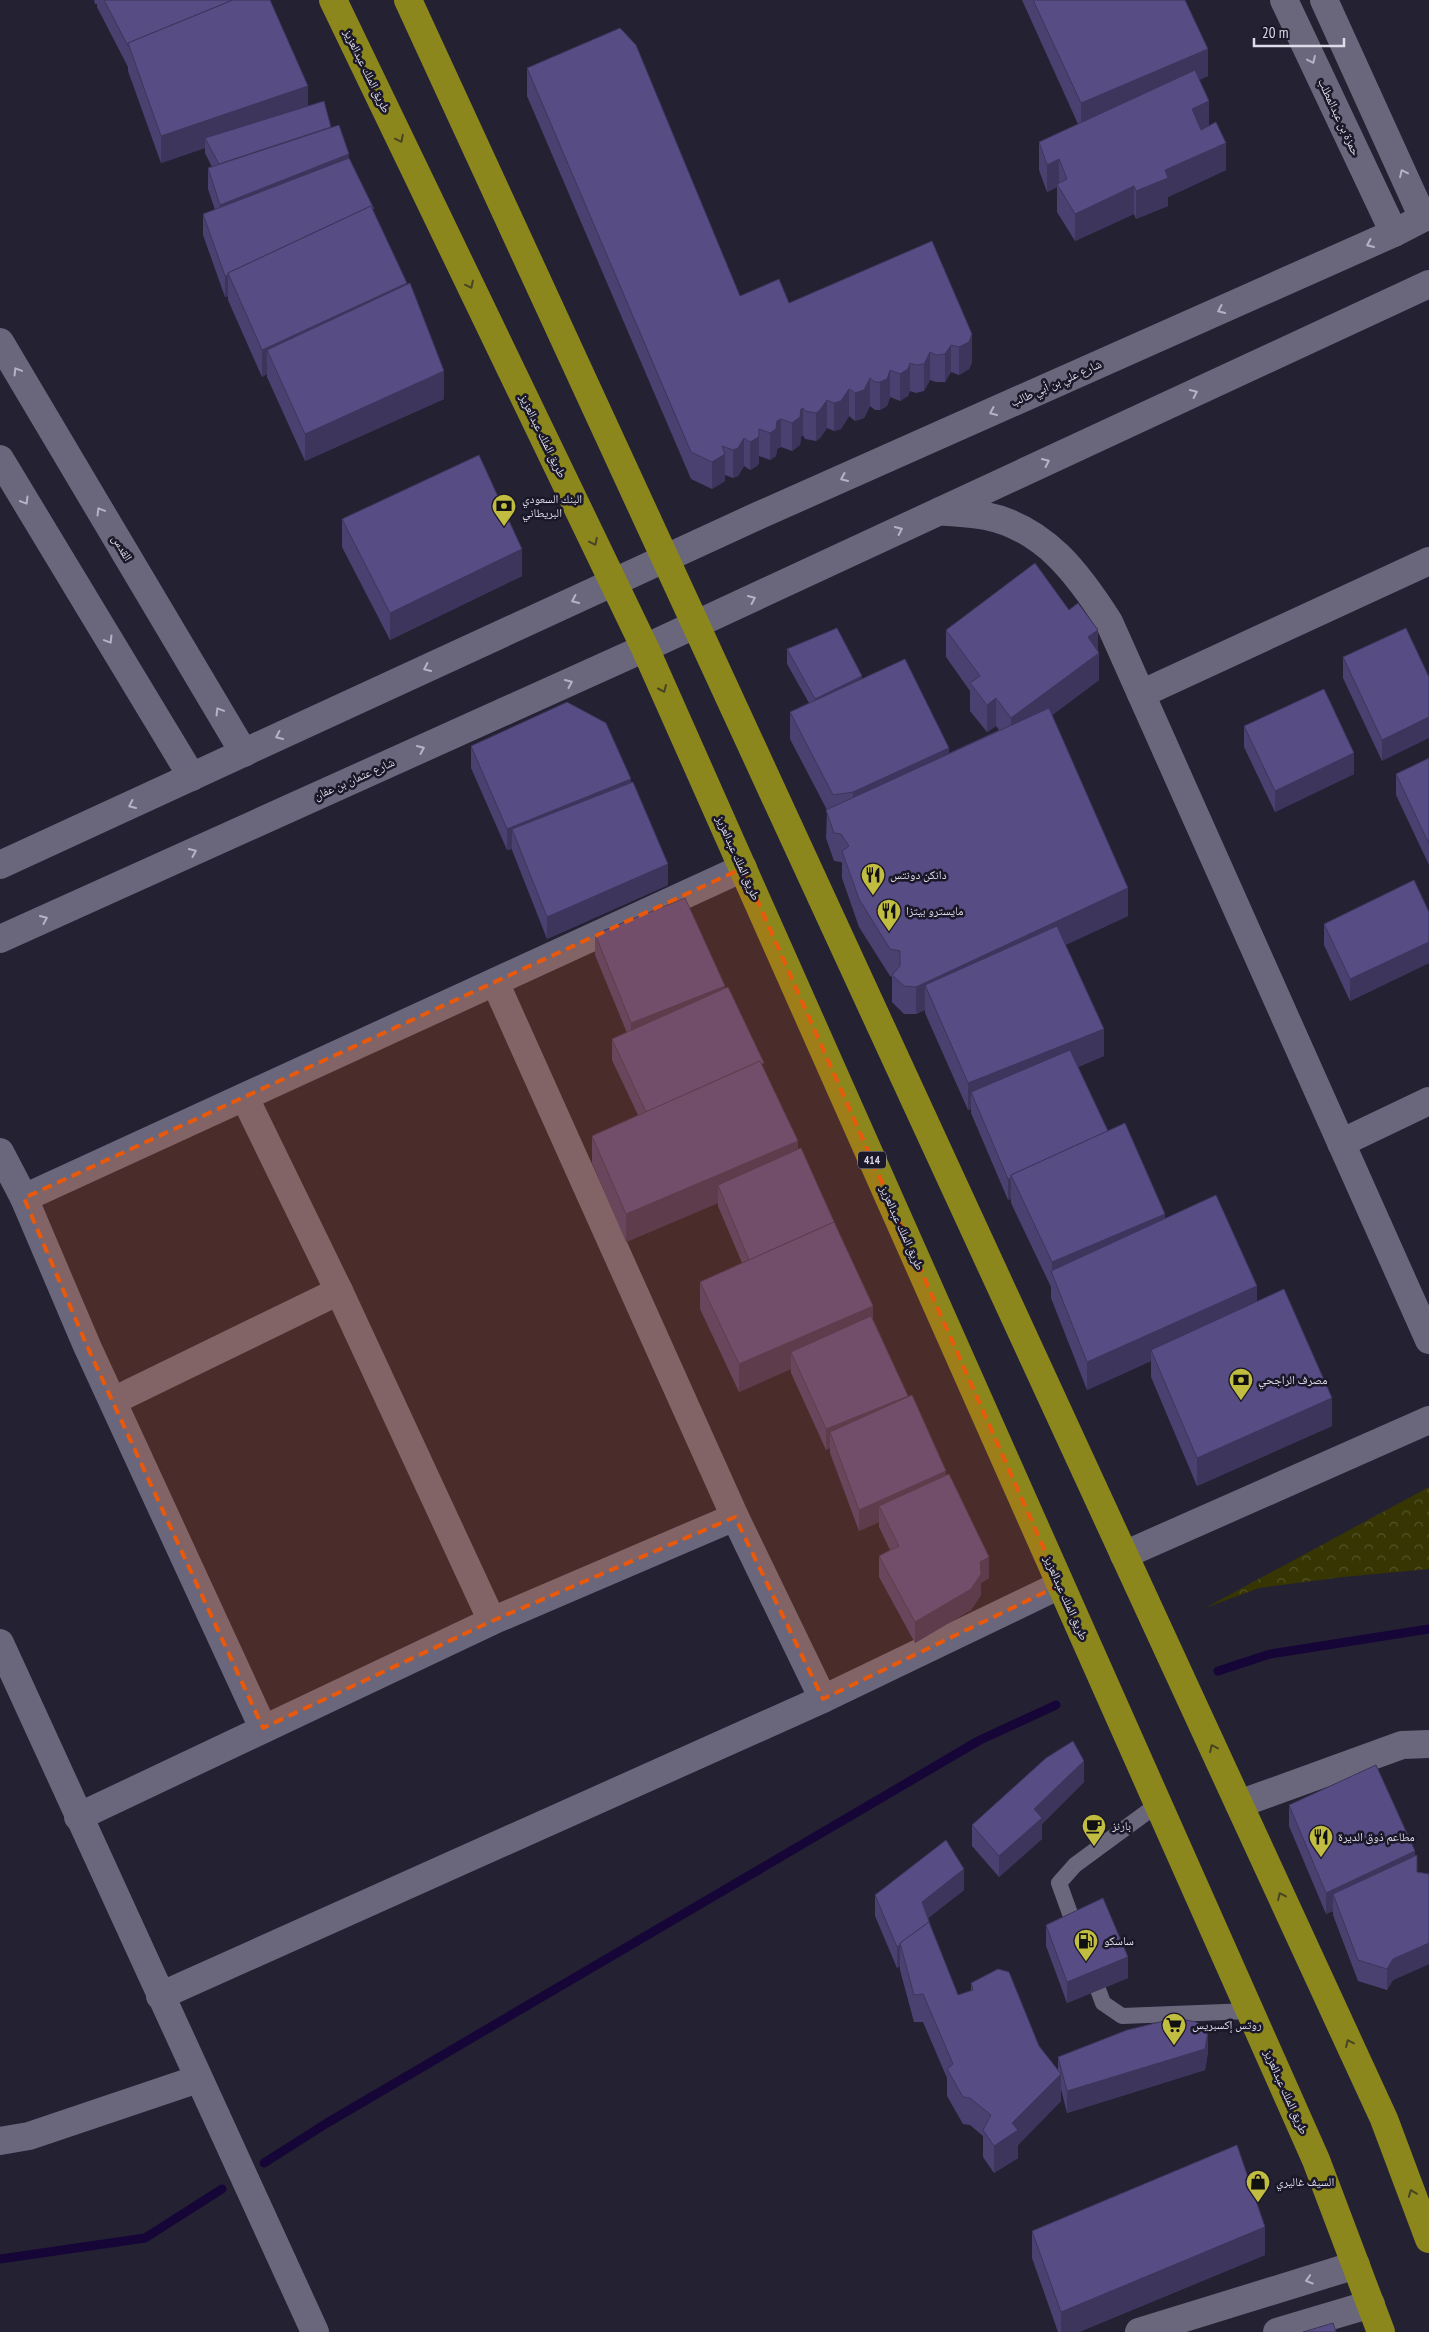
<svg xmlns="http://www.w3.org/2000/svg" width="1429" height="2332" font-family="'PT Sans Narrow','Noto Naskh Arabic',sans-serif">
<style>
.park{fill:url(#park-crowns)}
.lines{fill:none;stroke-linecap:round;stroke-linejoin:round}
.stream{stroke:#160537;stroke-width:9}
.lane{stroke:#6a677d;stroke-width:16}
.street{stroke:#6a677d;stroke-width:28}
.secondary{stroke:#6a677d;stroke-width:28}
.highway{stroke:#8b871c;stroke-width:28}
.wall{fill:#4b4171}
.shaded-wall{fill:#3d355c}
.building{fill:#574c83;stroke:#3d355c}
.oneway{stroke:#b5b3c3}
.oneway2{stroke:#484424}
.marked{fill:#e8590c;fill-opacity:0.2;stroke:#e8590c;stroke-width:4;stroke-dasharray:10 6;stroke-linejoin:round}
.labels{text-anchor:middle;stroke-width:5;stroke-linejoin:round;paint-order:stroke}
.shield{fill:#1b1829;stroke:#a3a1af;stroke-width:1}
.shield-label{font-size:11px;font-weight:bold;fill:#dddce8}
.street-label{font-size:12px;fill:#dddce8;stroke:#1b1829}
.poi-label{font-size:12px;fill:#dddce8;stroke:#1b1829;text-anchor:start}
</style>
<defs>
<pattern id="park-crowns" width="20" height="18" patternUnits="userSpaceOnUse" patternTransform="scale(1.25)"><rect width="20" height="18" fill="#373603"/><path d="M2 6a3 3 0 1 1 6 0M12 15a3 3 0 1 1 6 0" fill="none" stroke="#545228"/></pattern>
</defs>
<rect width="100%" height="100%" fill="#242133"/>
<path class="park" d="M1429,1487V1569L1343,1577L1259,1588L1205,1608Z"/>
<g class="lines">
<g class="stream">
<path d="M1218,1671L1270,1654L1429,1629"/>
<path d="M264,2163L327,2123L980,1740L1056,1705"/>
<path d="M0,2259L145,2238L222,2189"/>
</g>
<g class="lane">
<path d="M1077,1933L1059,1883L1075,1865L1158,1804"/>
<path d="M1091,1970L1103,2003L1122,2016L1250,2011"/>
</g>
<g class="street">
<path d="M940,511C955,513 971,513 986,516C1045,528 1079,575 1109,622L1429,1340"/>
<path d="M1141,694L1429,561"/>
<path d="M495,982L735,1517L823,1699"/>
<path d="M245,1098L339,1291L492,1621"/>
<path d="M1341,1143L1429,1101"/>
<path d="M0,1152L24,1198L87,1346L263,1728"/>
<path d="M24,1198L743,868"/>
<path d="M113,1401L339,1291"/>
<path d="M1124,1555L1429,1420"/>
<path d="M1239,1804L1402,1745L1429,1744"/>
<path d="M78,1817L492,1621L735,1517"/>
<path d="M160,1996L823,1699L1060,1585"/>
<path d="M0,2141L29,2136L198,2079"/>
</g>
<g class="secondary">
<path d="M1284,0L1394,233"/>
<path d="M1324,0L1423,218"/>
<path d="M0,342L244,753"/>
<path d="M0,459L192,777"/>
<path d="M0,865L753,518L1394,233L1429,215"/>
<path d="M0,939L645,648L1429,284"/>
<path d="M0,1643L315,2332"/>
<path d="M1139,2332L1356,2265"/>
<path d="M1277,2332L1371,2304"/>
</g>
<g class="highway">
<path d="M333,0L645,648L1316,2160L1381,2332"/>
<path d="M408,0L1384,2119L1429,2239"/>
</g>
</g>
<g class="wall">
<path d="M94,0H270L308,106L331,127L349,159L407,285L444,399L305,461L267,377V374L262,377L228,300V296L225,297L203,235V214L215,210L208,189V168L212,167L205,153V148L161,163L128,71V67L97,7V4H95Z"/>
<path d="M1022,0H1185L1208,76L1199,80L1209,126L1226,170L1168,197V206L1136,219L1134,214L1075,241L1057,212V187L1047,192L1039,170V142L1078,124Z"/>
<path d="M527,68L740,296L789,303L932,241L972,362L969,369L959,375L951,372L945,382H936L930,380L924,391L916,393L910,391L908,396L900,401L890,397L887,406L880,410H875L870,406L864,418L855,421L849,416L841,429L834,431L827,428L820,438L816,441L805,439L803,435L801,437L800,445L792,451L781,447L777,449L776,456L770,460L759,456V463L757,466L750,470L744,466L738,476L733,478L725,475V481L712,489L691,479L527,96Z"/>
<path d="M342,519L522,576L390,640L342,547Z"/>
<path d="M1406,628L1382,761L1343,678V657Z"/>
<path d="M946,630L1098,651L1099,680L1052,715L1128,916L1065,945L1104,1056L1078,1067L1108,1131L1165,1218L1257,1302L1332,1426L1197,1486L1151,1377V1361L1087,1390L1051,1298V1287L1011,1203V1199L1008,1200L971,1113V1109L968,1110L925,1013V1010L916,1014H904L892,1002V977L890,976L859,927L842,878V863L841,862L834,861L826,838L827,810L790,739V712L809,703L787,664V649L862,679L949,753L999,730L996,726L987,732L970,711V691L946,657Z"/>
<path d="M1244,726L1354,774L1275,812L1244,747Z"/>
<path d="M471,746L631,783L668,885L547,939L512,850V849L507,850L471,768Z"/>
<path d="M1429,758V865L1396,795V774Z"/>
<path d="M1429,912V963L1350,1001L1324,945V924Z"/>
<path d="M595,934L725,988L764,1069L798,1149L835,1225L873,1319L908,1397L946,1475L989,1578L981,1583V1595L971,1610L915,1643L879,1577V1556L890,1550L879,1527V1522L859,1531L830,1453V1448L826,1450L791,1373V1369L739,1392L700,1309V1282L742,1263L718,1206V1203L626,1242L592,1163V1136L638,1115L612,1060V1039L627,1033L595,955Z"/>
<path d="M1084,1782L1042,1824V1839L999,1877L972,1846V1825Z"/>
<path d="M1289,1805L1415,1856L1417,1872L1429,1874V1964L1393,1980L1387,1990L1358,1981L1333,1915V1911L1326,1914L1289,1826Z"/>
<path d="M964,1890L928,1918L930,1927L958,1995L971,1991V1983L1039,2046L1058,2070V2057L1208,2052L1205,2070L1067,2113L1061,2089V2101L1018,2145V2158L994,2173L983,2157V2136L970,2125L963,2124L947,2096V2078L923,2022H914L900,1970V1966L897,1968L875,1916V1895Z"/>
<path d="M1046,1925L1128,1978L1067,2003L1046,1946Z"/>
<path d="M1032,2231L1265,2255L1079,2332H1058L1032,2258Z"/>
</g>
<g class="shaded-wall">
<path d="M1208,49V76L1081,131V103Z"/>
<path d="M308,86V114L205,138V148L161,163V136Z"/>
<path d="M1209,101V129L1192,137V109Z"/>
<path d="M1226,143V170L1168,197V206L1136,219V191L1165,170Z"/>
<path d="M349,154V175L220,226V205Z"/>
<path d="M1059,159V186L1057,184V187L1047,192V165Z"/>
<path d="M1134,186V214L1075,241V214Z"/>
<path d="M228,275V296L225,297V276Z"/>
<path d="M407,283V311L267,350V374L262,377V350Z"/>
<path d="M972,334V362L969,369L959,375V347Z"/>
<path d="M951,345V372L945,382V354Z"/>
<path d="M930,352V380L924,391V364Z"/>
<path d="M910,363V391L908,396L900,401V374Z"/>
<path d="M890,370V397L887,406L880,410V382Z"/>
<path d="M444,371V399L305,461V434Z"/>
<path d="M870,378V406L864,418L855,421V393Z"/>
<path d="M849,389V416L841,429L834,431V403Z"/>
<path d="M827,400V428L820,438L816,441V413Z"/>
<path d="M803,408V435L801,437L800,445L792,451V423L801,409Z"/>
<path d="M781,419V447L777,449L776,456L770,460V433L777,421Z"/>
<path d="M759,436V463L757,466L750,470V442Z"/>
<path d="M744,438V466L738,476L733,478V450Z"/>
<path d="M725,454V481L712,489V462Z"/>
<path d="M522,549V576L390,640V613Z"/>
<path d="M1098,630V654L1099,653V680L1011,746V718L1088,637Z"/>
<path d="M862,676V691L815,713V699Z"/>
<path d="M996,698V726L987,732V705Z"/>
<path d="M1429,717V738L1382,761V740Z"/>
<path d="M949,748V775L853,819V792Z"/>
<path d="M1354,753V774L1275,812V791Z"/>
<path d="M631,779V800L512,829V849L507,850V829Z"/>
<path d="M668,864V885L547,939V917Z"/>
<path d="M1128,888V916L934,1006L925,985V1010L916,1014V987Z"/>
<path d="M1429,942V963L1350,1001V979Z"/>
<path d="M725,986V1007L631,1044V1023Z"/>
<path d="M1104,1029V1056L978,1106L971,1092V1109L968,1110V1083Z"/>
<path d="M798,1141V1169L718,1185V1203L626,1242V1214Z"/>
<path d="M1011,1178V1199L1008,1200V1179Z"/>
<path d="M1165,1214V1242L1052,1274V1262Z"/>
<path d="M1257,1286V1314L1151,1350V1361L1087,1390V1362Z"/>
<path d="M873,1306V1334L791,1352V1369L739,1392V1364Z"/>
<path d="M908,1396V1417L830,1432V1448L826,1450V1429Z"/>
<path d="M1332,1398V1426L1197,1486V1458Z"/>
<path d="M946,1471V1492L879,1506V1522L859,1531V1510Z"/>
<path d="M989,1557V1578L981,1583V1595L971,1610L915,1643V1622L980,1562Z"/>
<path d="M1084,1761V1782L1042,1824V1839L999,1877V1856L1034,1809Z"/>
<path d="M1415,1851V1872L1333,1894V1911L1326,1914V1893Z"/>
<path d="M964,1869V1890L922,1923V1902Z"/>
<path d="M1429,1943V1964L1393,1980L1387,1990V1969L1393,1959Z"/>
<path d="M900,1945V1966L897,1968V1947Z"/>
<path d="M1128,1957V1978L1067,2003V1982Z"/>
<path d="M1208,2031V2052L1205,2070L1067,2113V2091Z"/>
<path d="M1061,2074V2101L1018,2145V2158L994,2173V2146L1012,2123Z"/>
<path d="M1265,2227V2255L1079,2332H1061V2312Z"/>
</g>
<g class="building">
<path d="M104,0H233L128,43V46Z"/>
<path d="M233,0H270L308,86L161,136L128,43Z"/>
<path d="M1033,0H1185L1208,49L1081,103Z"/>
<path d="M620,28L636,45L740,296L779,279L789,303L932,241L972,334L969,342L959,347L951,345L945,354L936,355L930,352L924,364L916,365L910,363L908,369L900,374L890,370L887,379L880,382H875L870,378L864,390L855,393L849,389L841,401L834,403L827,400L820,410L816,413L805,411L803,408L801,409L800,417L792,423L781,419L777,421L776,429L770,433L759,429V436L757,438L750,442L744,438L738,448L733,450L722,446L725,454L712,462L691,452L527,68Z"/>
<path d="M1195,70L1209,101L1192,109L1201,130L1216,122L1226,143L1165,170L1168,178L1136,191L1134,186L1075,214L1057,184L1067,179L1059,159L1047,165L1039,142Z"/>
<path d="M324,101L331,127L219,164L205,138Z"/>
<path d="M339,125L349,154L220,205L208,168Z"/>
<path d="M349,158L374,209H372L371,206L228,273V275L225,276L203,214Z"/>
<path d="M371,206L407,283L262,350L228,273Z"/>
<path d="M410,283L444,371L305,434L267,350Z"/>
<path d="M479,455L522,549L390,613L342,519Z"/>
<path d="M1035,563L1069,610L1078,603L1098,630L1088,637L1099,653L1011,718L996,698L987,705L970,683L980,676L946,630Z"/>
<path d="M837,628L862,676L815,699L787,649Z"/>
<path d="M1406,628L1429,677V717L1382,740L1343,657Z"/>
<path d="M905,659L949,748L853,792L833,795L790,712Z"/>
<path d="M1324,689L1354,753L1275,791L1244,726Z"/>
<path d="M567,702L606,723L631,779L507,829L471,746Z"/>
<path d="M1049,708L1128,888L916,987L904,986L892,975L900,966V951L890,949L859,899L842,851L849,846L841,834L834,833L826,810Z"/>
<path d="M1429,758V844L1396,774Z"/>
<path d="M633,782L668,864L547,917L512,829Z"/>
<path d="M1414,880L1429,912V942L1350,979L1324,924Z"/>
<path d="M685,898L725,986L631,1023L595,934Z"/>
<path d="M1057,926L1104,1029L968,1083L925,985Z"/>
<path d="M728,987L764,1063L761,1064L760,1061L646,1112L612,1039Z"/>
<path d="M1070,1050L1108,1131L1011,1175V1178L1008,1179L971,1092Z"/>
<path d="M760,1061L798,1141L626,1214L592,1136Z"/>
<path d="M1125,1123L1165,1214L1052,1262L1011,1175Z"/>
<path d="M801,1148L835,1224L834,1222L749,1260L718,1185Z"/>
<path d="M1216,1195L1257,1286L1087,1362L1051,1271Z"/>
<path d="M834,1222L873,1306L739,1364L700,1282Z"/>
<path d="M1284,1289L1332,1398L1197,1458L1151,1350Z"/>
<path d="M871,1316L908,1396L826,1429L791,1352Z"/>
<path d="M912,1395L946,1471L859,1510L830,1432Z"/>
<path d="M949,1474L989,1557L980,1562L981,1574L971,1589L915,1622L879,1556L899,1546L879,1506Z"/>
<path d="M1073,1741L1084,1761L1034,1809L1042,1818L999,1856L972,1825L1046,1758Z"/>
<path d="M1376,1765L1415,1851L1326,1893L1289,1805Z"/>
<path d="M946,1840L964,1869L922,1902L930,1924L929,1925V1922L900,1943V1945L897,1947L875,1895Z"/>
<path d="M1417,1855V1872L1429,1874V1943L1393,1959L1387,1969L1358,1960L1333,1894Z"/>
<path d="M1103,1898L1128,1957L1067,1982L1046,1925Z"/>
<path d="M929,1922L958,1995L973,1990L971,1983L998,1969L1009,1972L1039,2046L1061,2074L1012,2123L1018,2130L994,2146L983,2130L991,2115L970,2098L963,2097L947,2069L953,2064L923,1994L914,1995L900,1943Z"/>
<path d="M1176,2018L1196,2022L1208,2031L1205,2049L1067,2091L1058,2057L1127,2030Z"/>
<path d="M1237,2145L1265,2227L1061,2312L1032,2231Z"/>
<path d="M1333,2323L1336,2332H1303Z"/>
</g>
<defs><path id="oneway-chevron" d="M-2-3.5L2.5 0L-2 3.5" fill="none" stroke-width="1.6" stroke-linecap="round" stroke-linejoin="round" transform="scale(1.25)"/></defs>
<g class="oneway">
<use href="#oneway-chevron" transform="translate(1312 60) rotate(65)"/>
<use href="#oneway-chevron" transform="translate(1403 173) rotate(-115)"/>
<use href="#oneway-chevron" transform="translate(1370 244) rotate(156)"/>
<use href="#oneway-chevron" transform="translate(1221 310) rotate(156)"/>
<use href="#oneway-chevron" transform="translate(17 371) rotate(-121)"/>
<use href="#oneway-chevron" transform="translate(1194 393) rotate(-25)"/>
<use href="#oneway-chevron" transform="translate(993 412) rotate(156)"/>
<use href="#oneway-chevron" transform="translate(1046 462) rotate(-25)"/>
<use href="#oneway-chevron" transform="translate(844 478) rotate(156)"/>
<use href="#oneway-chevron" transform="translate(25 501) rotate(59)"/>
<use href="#oneway-chevron" transform="translate(100 511) rotate(-121)"/>
<use href="#oneway-chevron" transform="translate(899 530) rotate(-25)"/>
<use href="#oneway-chevron" transform="translate(752 599) rotate(-25)"/>
<use href="#oneway-chevron" transform="translate(575 600) rotate(155)"/>
<use href="#oneway-chevron" transform="translate(109 640) rotate(59)"/>
<use href="#oneway-chevron" transform="translate(427 668) rotate(155)"/>
<use href="#oneway-chevron" transform="translate(569 683) rotate(-24)"/>
<use href="#oneway-chevron" transform="translate(219 711) rotate(-121)"/>
<use href="#oneway-chevron" transform="translate(279 736) rotate(155)"/>
<use href="#oneway-chevron" transform="translate(421 749) rotate(-24)"/>
<use href="#oneway-chevron" transform="translate(132 805) rotate(155)"/>
<use href="#oneway-chevron" transform="translate(193 852) rotate(-24)"/>
<use href="#oneway-chevron" transform="translate(44 919) rotate(-24)"/>
<use href="#oneway-chevron" transform="translate(1309 2280) rotate(163)"/>
</g>
<g class="oneway2">
<use href="#oneway-chevron" transform="translate(400 139) rotate(64)"/>
<use href="#oneway-chevron" transform="translate(470 285) rotate(64)"/>
<use href="#oneway-chevron" transform="translate(594 542) rotate(65)"/>
<use href="#oneway-chevron" transform="translate(663 689) rotate(66)"/>
<use href="#oneway-chevron" transform="translate(1213 1748) rotate(-115)"/>
<use href="#oneway-chevron" transform="translate(1281 1896) rotate(-115)"/>
<use href="#oneway-chevron" transform="translate(1349 2043) rotate(-115)"/>
<use href="#oneway-chevron" transform="translate(1412 2193) rotate(-111)"/>
</g>
<path class="marked" d="M743,868L1060,1585L823,1699L735,1517L492,1621L263,1728L87,1346L24,1198Z"/>
<defs>
<symbol id="bank-pin" viewBox="-11 -11 22 30"><path d="M0 17L-7.5 6A9.5 9.5 0 1 1 7.5 6Z" fill="#c1bd40" stroke="#1b1829"/><path d="M-6-4H6V4H-6ZM0-2.3a2.3 2.3 0 1 0 0 4.6a2.3 2.3 0 1 0 0-4.6Z" fill="#111"/></symbol>
<symbol id="restaurant-pin" viewBox="-11 -11 22 30"><path d="M0 17L-7.5 6A9.5 9.5 0 1 1 7.5 6Z" fill="#c1bd40" stroke="#1b1829"/><path d="M-5-6h1v4h1v-4h1v4h1v-4h1v5L-1.5 .5V6h-2V.5L-5-1ZM5-6V6H3V1.5H1.5Q1.5-4 5-6Z" fill="#111"/></symbol>
<symbol id="cafe-pin" viewBox="-11 -11 22 30"><path d="M0 17L-7.5 6A9.5 9.5 0 1 1 7.5 6Z" fill="#c1bd40" stroke="#1b1829"/><path d="M-5.5-4.5H6V0H3Q3 3.5 0 3.5H-2.5Q-5.5 3.5-5.5 0ZM3-3.2v2h1.7v-2ZM-6 4.5H4V6H-6Z" fill="#111"/></symbol>
<symbol id="fuel-pin" viewBox="-11 -11 22 30"><path d="M0 17L-7.5 6A9.5 9.5 0 1 1 7.5 6Z" fill="#c1bd40" stroke="#1b1829"/><path d="M-5.5-6h7V0h2V4h1.3V-2.5L3-4.5l.8-.8L6-3V5H2.5V1h-1V6h-7ZM-4.2-4.7v3.2H.2V-4.7Z" fill="#111"/></symbol>
<symbol id="supermarket-pin" viewBox="-11 -11 22 30"><path d="M0 17L-7.5 6A9.5 9.5 0 1 1 7.5 6Z" fill="#c1bd40" stroke="#1b1829"/><path d="M-6-5.5h2.5l.6 2H6L4.5 2H-2.5L-4.4-4H-6ZM-1.5 3.2a1.3 1.3 0 1 0 .1 0ZM3 3.2a1.3 1.3 0 1 0 .1 0Z" fill="#111"/></symbol>
<symbol id="shop-pin" viewBox="-11 -11 22 30"><path d="M0 17L-7.5 6A9.5 9.5 0 1 1 7.5 6Z" fill="#c1bd40" stroke="#1b1829"/><path d="M-5-2.5h2.3a2.7 3.5 0 0 1 5.4 0H5L5.5 6h-11ZM-1.5-2.5h3a1.5 2.3 0 0 0-3 0Z" fill="#111"/></symbol>
</defs>
<g fill-rule="evenodd">
<use href="#bank-pin" x="490" y="492" width="28" height="38"/>
<use href="#restaurant-pin" x="859" y="861" width="28" height="38"/>
<use href="#restaurant-pin" x="875" y="897" width="28" height="38"/>
<use href="#bank-pin" x="1227" y="1366" width="28" height="38"/>
<use href="#cafe-pin" x="1080" y="1812" width="28" height="38"/>
<use href="#restaurant-pin" x="1307" y="1823" width="28" height="38"/>
<use href="#fuel-pin" x="1072" y="1927" width="28" height="38"/>
<use href="#supermarket-pin" x="1160" y="2011" width="28" height="38"/>
<use href="#shop-pin" x="1244" y="2168" width="28" height="38"/>
</g>
<g class="labels">
<rect class="shield" x="858" y="1151.5" width="28" height="17" rx="4"/>
<g class="shield-label">
<text x="872" y="1164">414</text>
</g>
<g class="street-label">
<text transform="translate(367 71) rotate(64)" y="4">طريق الملك عبدالعزيز</text>
<text transform="translate(1339 117) rotate(65)" y="4">حمزة بن عبدالمطلب</text>
<text transform="translate(1056 383) rotate(-24)" y="4">شارع علي بن أبي طالب</text>
<text transform="translate(543 436) rotate(64)" y="4">طريق الملك عبدالعزيز</text>
<text transform="translate(122 548) rotate(59)" y="4">القدس</text>
<text transform="translate(354 779) rotate(-24)" y="4">شارع عثمان بن عفان</text>
<text transform="translate(738 858) rotate(66)" y="4">طريق الملك عبدالعزيز</text>
<text transform="translate(902 1228) rotate(66)" y="4">طريق الملك عبدالعزيز</text>
<text transform="translate(1066 1598) rotate(66)" y="4">طريق الملك عبدالعزيز</text>
<text transform="translate(1286 2092) rotate(66)" y="4">طريق الملك عبدالعزيز</text>
</g>
<g class="poi-label">
<text x="522" y="503">البنك السعودي<tspan x="522" dy="14">البريطاني</tspan></text>
<text x="890" y="879">دانكن دونتس</text>
<text x="906" y="915">مايسترو بيتزا</text>
<text x="1258" y="1384">مصرف الراجحي</text>
<text x="1112" y="1830">بارنز</text>
<text x="1338" y="1841">مطاعم ذوق الديرة</text>
<text x="1104" y="1945">ساسكو</text>
<text x="1192" y="2029">روتس إكسبريس</text>
<text x="1276" y="2186">السيف غاليري</text>
</g>
</g>
<path d="M1254 38v8h90v-8" fill="none" stroke="#dddce8" stroke-width="2.5"/>
<text x="1262" y="38" font-size="15" fill="#dddce8" stroke="#1b1829" stroke-width="4" paint-order="stroke">20 m</text>
</svg>
